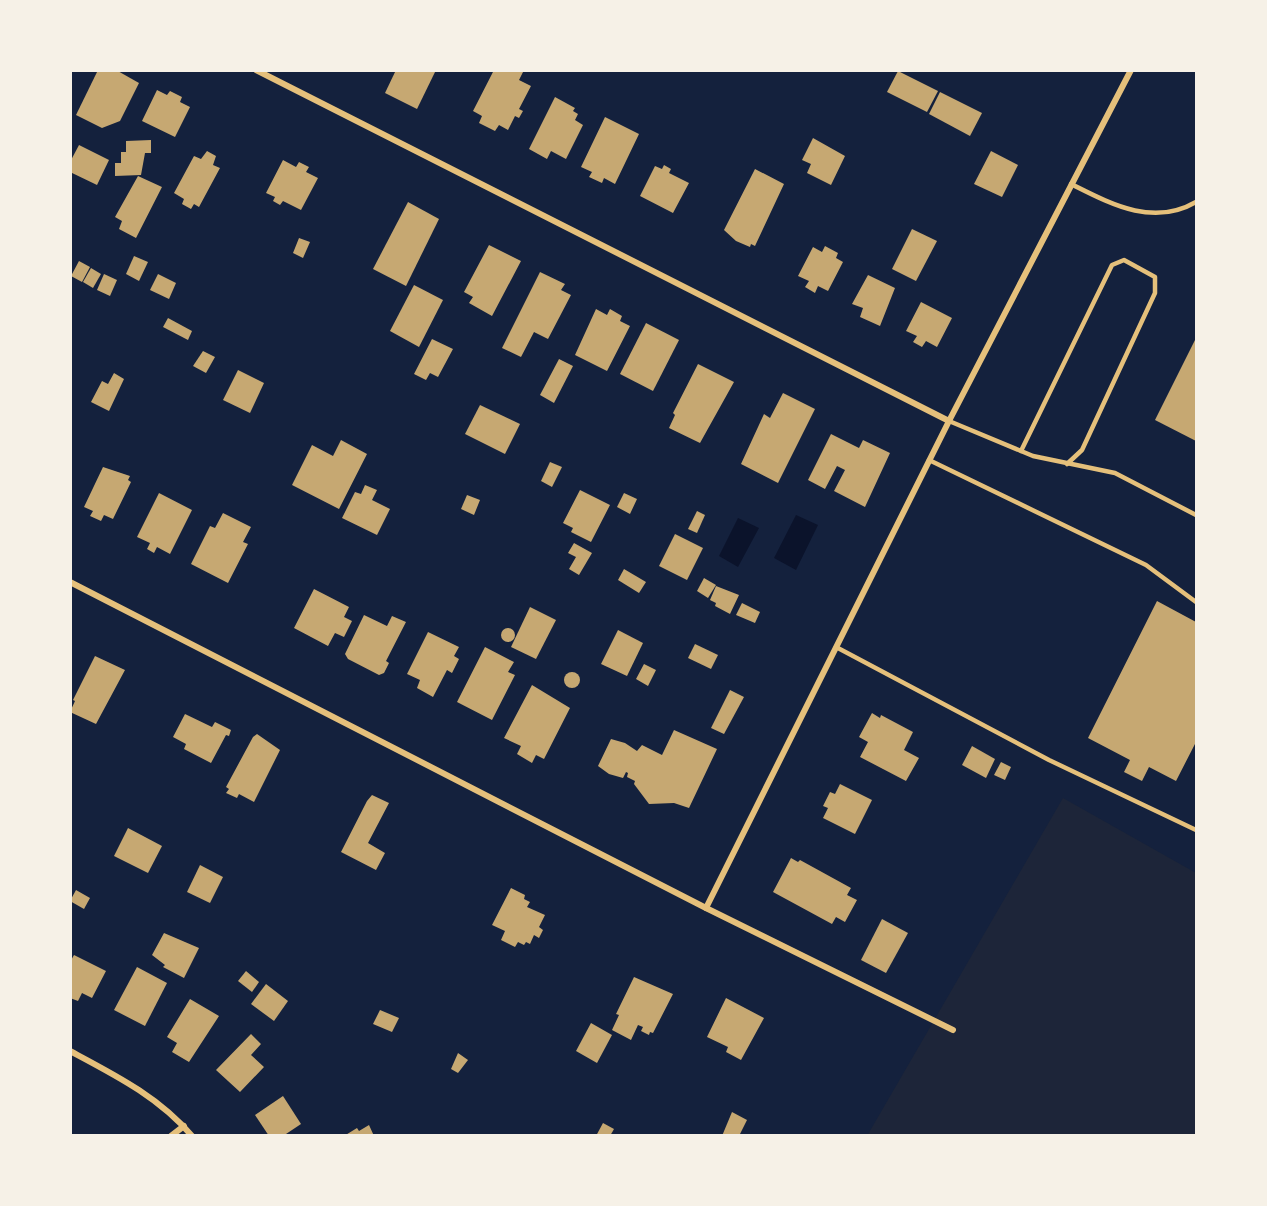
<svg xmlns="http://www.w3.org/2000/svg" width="1267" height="1206" font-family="Commissioner,sans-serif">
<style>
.green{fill:#1d2539}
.water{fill:#0b132b}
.building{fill:#c6a872}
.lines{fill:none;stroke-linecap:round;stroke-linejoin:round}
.service{stroke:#e5c07b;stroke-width:4.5}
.minor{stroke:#e5c07b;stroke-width:6}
</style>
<rect width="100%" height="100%" fill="#14213d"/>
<path class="green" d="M1063,798L1196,873V1135L867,1136Z"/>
<g class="water">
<path d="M796,515L818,525L796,570L774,558Z"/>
<path d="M738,518L759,528L738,567L719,556Z"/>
</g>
<g class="building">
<path d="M98,70H116L139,83L120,121L102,128L76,115Z"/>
<path d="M396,70H436L417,109L385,93Z"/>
<path d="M494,70H524L519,80L531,86L519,109L523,111L519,118L515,116L508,130L499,125L495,131L479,123L482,116L473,111Z"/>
<path d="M898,71L938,91L927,112L887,92Z"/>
<path d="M157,90L167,95L170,91L182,97L180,102L190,107L175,137L142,121Z"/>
<path d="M940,92L982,113L970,136L929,114Z"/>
<path d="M555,97L575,108L573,111L578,114L575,120L583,125L566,159L551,151L547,159L529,149Z"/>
<path d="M605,117L639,134L615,184L604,178L602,183L589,177L592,172L581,167Z"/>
<path d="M813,138L845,156L831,185L807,173L811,164L802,160Z"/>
<path d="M151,140V153H145L141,175L115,176V163H121V152H126V141Z"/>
<path d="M79,145L109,160L97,185L70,172V162Z"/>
<path d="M207,151L216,156L213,165L220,168L199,207L194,204L191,209L182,204L184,199L174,193L194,156L201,159Z"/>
<path d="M991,151L1018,165L1002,197L974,184Z"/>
<path d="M283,160L296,167L299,162L309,167L306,172L318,178L301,210L283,201L280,205L273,201L275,197L266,193Z"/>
<path d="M664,165L671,169L669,173L689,183L673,213L640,196L655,166L662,169Z"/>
<path d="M755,169L784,184L755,246L751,244L750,247L736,241L724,230Z"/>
<path d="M138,176L162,187L136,238L119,229L122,221L115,217Z"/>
<path d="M408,202L439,219L406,286L373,269Z"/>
<path d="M912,229L937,241L916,281L892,269Z"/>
<path d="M299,238L310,242L303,258L293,253Z"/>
<path d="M489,245L521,261L492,316L469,303L473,297L464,292Z"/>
<path d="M825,246L838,253L836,258L843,262L828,291L818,286L815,293L805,287L809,281L798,276L813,247L822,252Z"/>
<path d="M134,256L148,262L139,281L126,274Z"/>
<path d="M79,261L90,267L82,282L71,276Z"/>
<path d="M91,268L101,274L93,288L83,282Z"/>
<path d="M540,272L565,284L561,290L571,295L548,339L534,332L521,357L502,348Z"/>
<path d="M104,274L117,280L110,296L97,290Z"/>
<path d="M158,274L176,283L169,299L150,290Z"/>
<path d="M868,275L895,288L880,326L860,317L863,308L852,304Z"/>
<path d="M414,285L443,300L419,347L390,331Z"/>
<path d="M921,302L952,318L937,347L926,341L922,347L913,342L917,336L906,331Z"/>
<path d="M596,309L607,315L610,309L622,316L620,321L630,326L607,371L575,355Z"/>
<path d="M168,318L192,331L188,340L163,327Z"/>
<path d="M646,323L679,340L653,391L620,374Z"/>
<path d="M1196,338V441L1155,420Z"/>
<path d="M432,339L453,349L438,377L430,373L426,380L414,374Z"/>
<path d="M203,351L215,357L206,373L193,366Z"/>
<path d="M559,359L573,366L554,403L540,395Z"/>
<path d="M698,364L734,382L700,443L669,428L675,415L673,413Z"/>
<path d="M238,370L264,383L250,413L223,400Z"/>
<path d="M114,373L124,379L109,411L91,402L102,381L108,384Z"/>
<path d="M783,393L815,409L778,483L741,464L764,414L770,418Z"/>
<path d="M480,405L520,424L505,454L465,434Z"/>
<path d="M831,434L859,448L863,440L890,453L865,507L834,491L845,470L837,466L825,489L808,480Z"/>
<path d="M341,440L367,454L339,509L292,485L312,445L333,456Z"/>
<path d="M550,462L562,467L552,487L541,481Z"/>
<path d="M103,467L130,476L128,480L131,482L113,519L104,515L101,521L90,516L93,511L84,507Z"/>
<path d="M365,485L377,490L372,500L390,509L377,535L342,518L355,492L361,494Z"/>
<path d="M580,490L610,505L591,542L571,532L573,528L563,523Z"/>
<path d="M159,493L192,510L170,554L157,547L154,553L147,549L150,543L137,537Z"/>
<path d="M624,493L637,499L630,514L617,507Z"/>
<path d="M467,495L480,500L474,515L461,509Z"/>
<path d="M697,511L705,515L697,533L688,529Z"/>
<path d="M223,513L251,527L243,542L248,544L228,583L191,564L210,526L215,528Z"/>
<path d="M675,534L703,548L687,580L659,566Z"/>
<path d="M574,543L592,553L579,575L569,569L576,557L568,553Z"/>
<path d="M624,569L646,582L639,593L618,580Z"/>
<path d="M704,578L716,585L708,598L697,591Z"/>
<path d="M716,586L739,595L730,614L715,606L716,603L710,600Z"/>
<path d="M314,589L349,607L344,617L352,621L344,637L335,633L328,646L294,628Z"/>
<path d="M1157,601L1196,622V742L1176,781L1149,767L1142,781L1124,772L1130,760L1088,738Z"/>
<path d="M742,603L760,612L755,623L736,615Z"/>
<path d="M530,607L556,620L536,659L511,647Z"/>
<path d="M364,615L387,626L392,616L406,622L386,661L389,663L384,673L379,675L348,659L345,654Z"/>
<circle cx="508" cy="635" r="7"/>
<path d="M618,630L643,643L627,676L601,664Z"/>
<path d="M428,632L459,647L454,656L459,659L452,673L447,670L433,697L417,688L420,680L407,674Z"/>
<path d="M695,644L718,655L711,669L688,658Z"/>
<path d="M485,647L514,662L508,672L515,675L492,720L457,702Z"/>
<path d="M95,656L125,670L96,724L70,712L75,701L73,700Z"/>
<path d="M644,664L656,670L648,686L636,679Z"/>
<circle cx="572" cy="680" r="8"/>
<path d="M532,685L570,708L544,759L536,755L532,763L517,754L521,746L504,738Z"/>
<path d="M730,690L744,697L724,734L711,728Z"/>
<path d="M872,713L880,718L881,715L913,732L904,750L919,758L906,781L860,757L868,742L859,737Z"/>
<path d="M185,714L212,727L215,722L231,730L229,736L226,735L211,763L184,749L186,744L173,737Z"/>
<path d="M674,730L717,749L689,808L674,803L649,804L634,784L635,781L627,777L628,773L626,772L623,778L609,774L598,766L611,739L625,743L637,751L642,745L662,755Z"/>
<path d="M257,734L280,750L254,802L239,794L237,798L226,793L229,789L226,787L253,737Z"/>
<path d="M972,746L995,759L986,778L962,765Z"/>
<path d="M1001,762L1011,767L1005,780L994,775Z"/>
<path d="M840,784L872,800L855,834L823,818L828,808L823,806L830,792L835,794Z"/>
<path d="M372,795L389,803L368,843L385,853L376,870L341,852L367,801Z"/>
<path d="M128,828L162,846L148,873L114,856Z"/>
<path d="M791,858L798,862L800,860L851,888L847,895L857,900L845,922L836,917L832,924L773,892Z"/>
<path d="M200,865L223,877L210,903L187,892Z"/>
<path d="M511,888L525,895L524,899L530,902L527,907L545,915L539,927L543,930L539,938L534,935L530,944L526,942L524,945L518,942L515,947L501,940L505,931L492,925Z"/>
<path d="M76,890L90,898L84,909L70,901Z"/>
<path d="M882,919L908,933L886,973L861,960Z"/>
<path d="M164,933L199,948L184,978L163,967L165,965L152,955Z"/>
<path d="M74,955L106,971L92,998L82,993L78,1001L70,998V962Z"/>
<path d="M137,967L167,983L145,1026L114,1010Z"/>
<path d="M246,971L259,982L252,992L238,981Z"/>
<path d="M634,977L673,994L653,1033L650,1032L649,1035L641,1031L643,1027L638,1025L631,1040L612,1030L619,1015L616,1014Z"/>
<path d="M266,984L288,1001L274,1021L251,1004Z"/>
<path d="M726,998L764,1018L741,1060L726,1052L728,1047L707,1037Z"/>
<path d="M190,999L219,1016L189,1062L172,1052L177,1043L167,1037Z"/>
<path d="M380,1010L399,1018L392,1032L373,1024Z"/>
<path d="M591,1023L612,1035L597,1063L576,1051Z"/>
<path d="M251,1034L261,1044L251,1055L264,1067L240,1092L216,1070Z"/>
<path d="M458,1053L468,1060L458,1073L451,1069Z"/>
<path d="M283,1096L301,1124L283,1136H269L255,1115Z"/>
<path d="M732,1112L747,1120L739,1136H722Z"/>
<path d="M603,1123L614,1129L610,1136H596Z"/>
<path d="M369,1125L374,1136H344L357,1128L359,1131Z"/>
</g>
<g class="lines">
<g class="service">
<path d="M1071,184C1111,204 1153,227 1196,202"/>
<path d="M949,421L1033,456L1115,473L1196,515"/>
<path d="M1021,451L1112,265L1124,260L1155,277V293L1082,450L1067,464"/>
<path d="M929,460L1146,565L1196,602"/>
<path d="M836,647L1049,760L1196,830"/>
</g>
<g class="minor">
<path d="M256,70L949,421"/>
<path d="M70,582L706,908L953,1030"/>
<path d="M706,908L949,421L1131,70"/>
<path d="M70,1051C115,1075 159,1097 192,1136"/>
<path d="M171,1136L184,1126"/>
</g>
</g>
<rect width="1267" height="1206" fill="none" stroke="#f6f1e7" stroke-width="144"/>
</svg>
